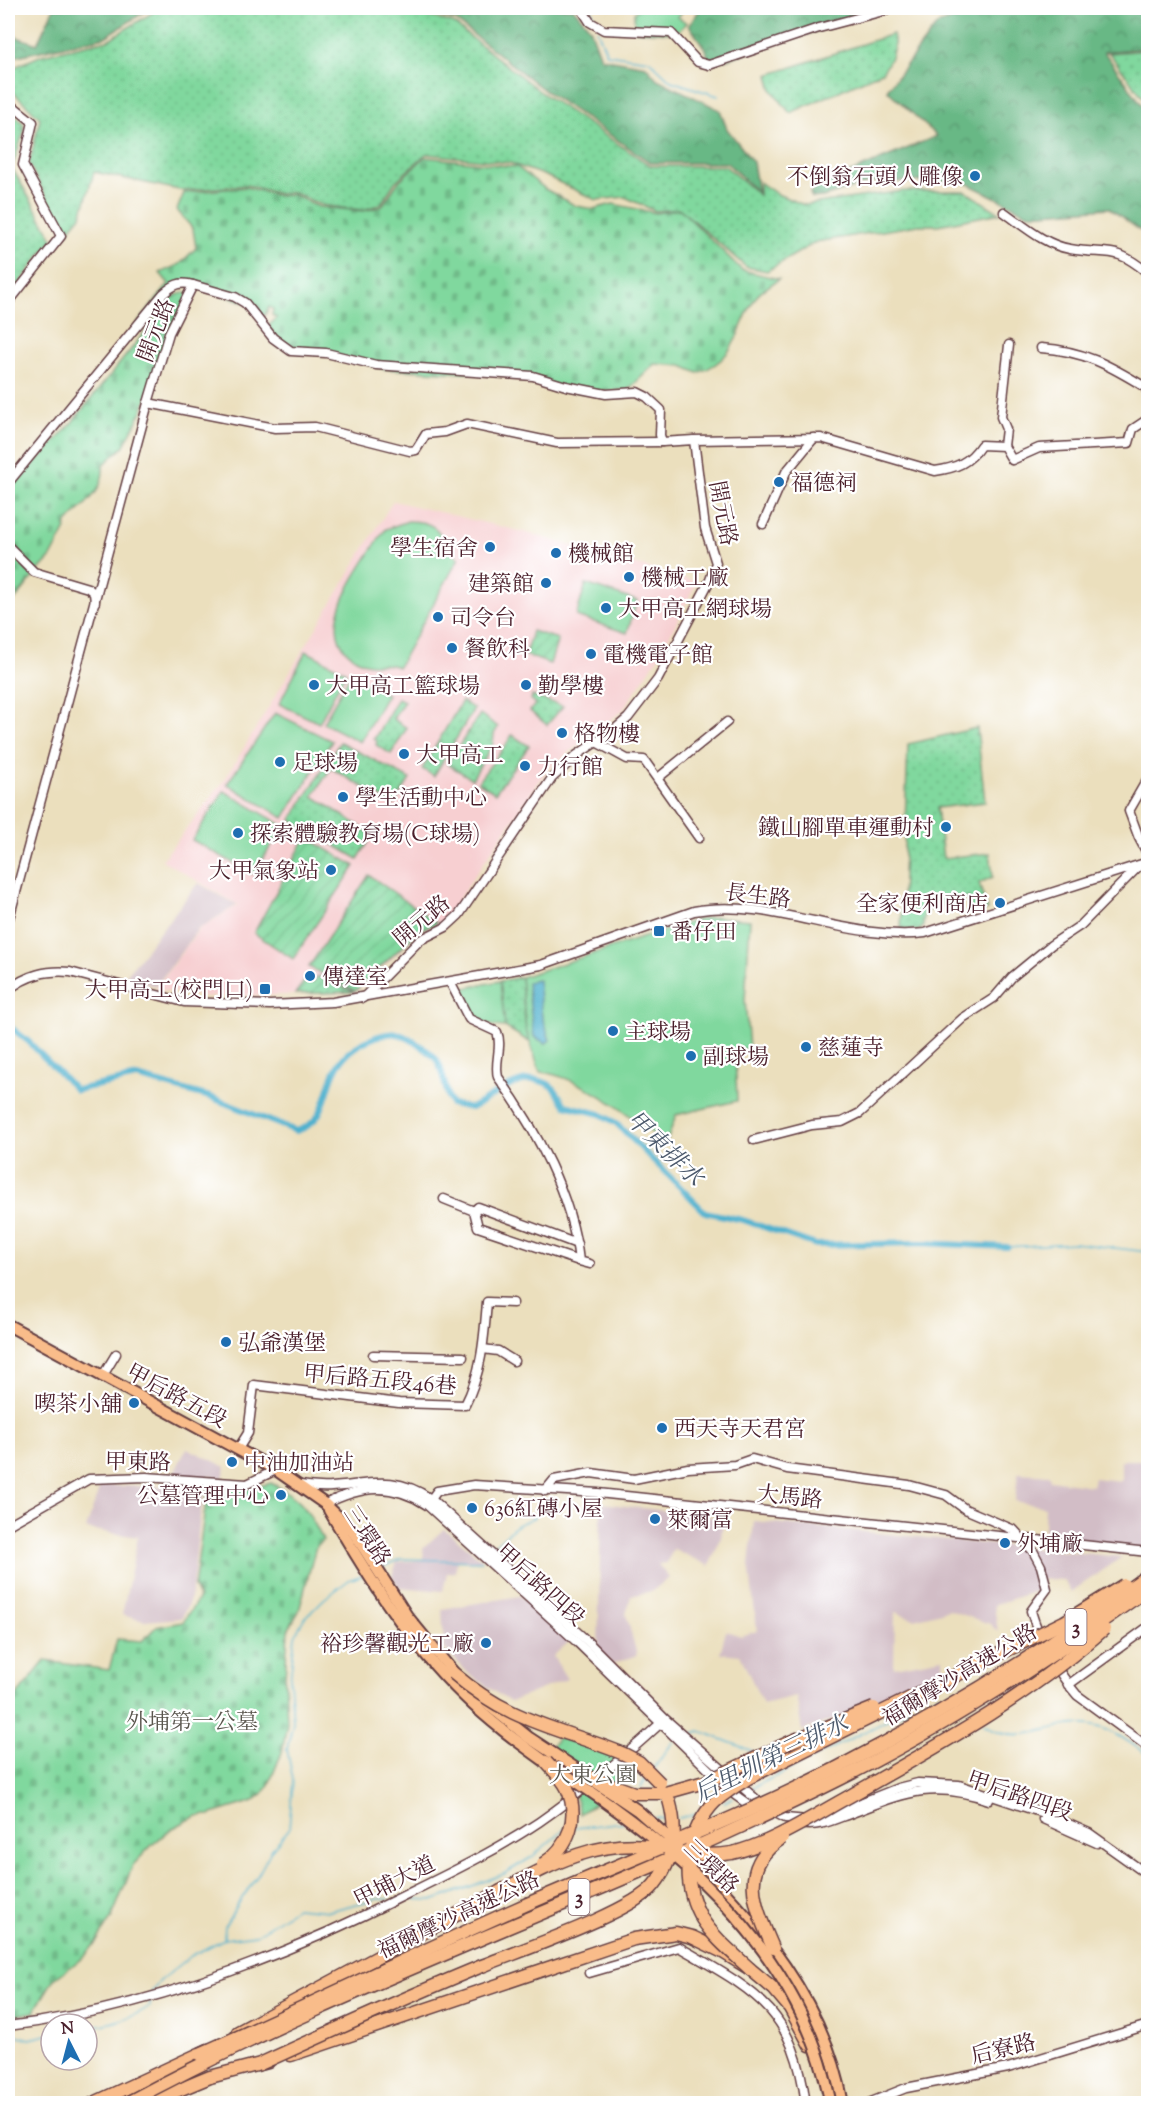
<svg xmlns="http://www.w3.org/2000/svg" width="1156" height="2111" font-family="'Sorts Mill Goudy','Noto Serif TC',serif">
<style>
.built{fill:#f7cfd1}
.industrial{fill:#d2bdc6}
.grass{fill:url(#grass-dots);stroke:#657c64;stroke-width:1.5}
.forest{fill:url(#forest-crowns);stroke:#596c58;stroke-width:1.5}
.cemetery{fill:url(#cemetery-stones);stroke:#657c64;stroke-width:1.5}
.park{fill:#80d89e;stroke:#657c64;stroke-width:1.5}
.garden{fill:url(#garden-furrows);stroke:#657c64;stroke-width:1.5}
.water{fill:#4fb1ce;stroke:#4c687c;stroke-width:1.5}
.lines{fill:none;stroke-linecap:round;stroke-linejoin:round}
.stream{stroke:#4fb1ce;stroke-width:1.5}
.canal{stroke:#4fb1ce;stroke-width:6}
.minor-casing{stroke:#623c41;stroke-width:11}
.major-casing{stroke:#623c41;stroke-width:14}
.highway-casing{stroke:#623c41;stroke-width:15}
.minor{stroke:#fff;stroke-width:8}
.major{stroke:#f9bc8a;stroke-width:10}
.highway{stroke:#f9bc8a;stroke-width:12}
.major-bridge-casing{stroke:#623c41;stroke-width:14;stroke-linecap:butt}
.highway-bridge-casing{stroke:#623c41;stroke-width:15;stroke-linecap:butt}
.major-bridge{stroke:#f9bc8a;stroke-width:10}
.highway-bridge{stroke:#f9bc8a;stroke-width:12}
.poi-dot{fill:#1f6fb2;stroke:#fff;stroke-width:2}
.labels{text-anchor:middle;stroke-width:4.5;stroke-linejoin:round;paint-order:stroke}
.shield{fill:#fff;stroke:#80626b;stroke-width:1.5}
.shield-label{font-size:21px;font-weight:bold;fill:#4a1f2b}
.poi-label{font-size:22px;fill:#4a1f2b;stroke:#fff;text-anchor:start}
.street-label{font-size:22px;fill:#4a1f2b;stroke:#fff}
.park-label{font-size:22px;fill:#5a564e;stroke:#fff}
.water-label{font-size:24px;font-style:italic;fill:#4c596c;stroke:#fff}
</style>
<defs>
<pattern id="grass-dots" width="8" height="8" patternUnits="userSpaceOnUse" patternTransform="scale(1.5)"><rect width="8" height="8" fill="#80d89e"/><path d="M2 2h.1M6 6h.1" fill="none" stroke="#70b988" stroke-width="1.8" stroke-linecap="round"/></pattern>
<pattern id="forest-crowns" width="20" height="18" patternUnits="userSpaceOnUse" patternTransform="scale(1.5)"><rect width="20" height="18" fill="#68b885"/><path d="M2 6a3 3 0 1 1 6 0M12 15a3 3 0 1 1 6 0" fill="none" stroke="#58956d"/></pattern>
<pattern id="cemetery-stones" width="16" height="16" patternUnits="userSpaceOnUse" patternTransform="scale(1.5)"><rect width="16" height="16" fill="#80d89e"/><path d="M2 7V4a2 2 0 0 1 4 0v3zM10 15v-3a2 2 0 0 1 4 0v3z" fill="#70b988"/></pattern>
<pattern id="garden-furrows" width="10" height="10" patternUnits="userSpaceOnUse" patternTransform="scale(1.5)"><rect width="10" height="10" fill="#80d89e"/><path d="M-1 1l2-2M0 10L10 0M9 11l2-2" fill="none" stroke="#70b988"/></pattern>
</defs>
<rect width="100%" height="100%" fill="#fff"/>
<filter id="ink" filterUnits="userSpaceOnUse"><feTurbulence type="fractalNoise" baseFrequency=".0167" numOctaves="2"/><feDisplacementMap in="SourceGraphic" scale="12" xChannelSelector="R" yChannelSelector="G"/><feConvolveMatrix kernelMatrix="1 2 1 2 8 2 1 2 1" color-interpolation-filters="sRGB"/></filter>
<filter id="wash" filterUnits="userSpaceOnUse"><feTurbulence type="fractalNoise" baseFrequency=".008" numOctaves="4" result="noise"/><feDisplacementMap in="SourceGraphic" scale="24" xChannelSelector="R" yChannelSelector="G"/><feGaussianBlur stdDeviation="1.35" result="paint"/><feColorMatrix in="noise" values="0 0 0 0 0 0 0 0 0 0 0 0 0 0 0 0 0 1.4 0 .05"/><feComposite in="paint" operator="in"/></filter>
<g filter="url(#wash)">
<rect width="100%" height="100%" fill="#ebdfbd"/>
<path class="built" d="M393,501L524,532L697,582L661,653L622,711L547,770L443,922L422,931L355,993L206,997L155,989L199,929L238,905L162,860L224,781Z"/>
<g class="industrial">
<path d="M198,883L237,905L198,929L156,986L124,978Z"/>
<path d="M187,1448L226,1467L223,1478L208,1476L200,1517L191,1597L182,1618L144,1621L122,1615L138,1537L86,1529L100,1486H172L174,1473Z"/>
<path d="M1121,1460H1148V1549L1043,1539L1045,1507L1015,1501L1018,1473L1049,1475L1050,1480L1092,1486L1094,1478L1121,1481Z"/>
<path d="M601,1503L724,1518L721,1538L709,1566L674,1549L666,1563L658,1564L669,1578L652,1591L631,1596L626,1614L637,1655L612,1664L598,1651Z"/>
<path d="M754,1521L1122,1557L1071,1592L1063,1580L1043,1579L1042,1589L994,1605L998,1632L990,1624L949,1610L914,1619L895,1612L894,1667L943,1658L944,1675L907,1693L802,1731L796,1696L763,1704L740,1655L720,1653L726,1631L741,1636L757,1631L749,1564Z"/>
<path d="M444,1529L483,1560H457L455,1572L447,1573L443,1591L399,1587L392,1576L397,1562L424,1560L423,1548Z"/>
<path d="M520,1596L570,1641L553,1656L567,1679L510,1702L470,1675L444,1648L442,1609Z"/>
</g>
<g class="grass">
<path d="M160,8H398L453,23L542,93L651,166H725L759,195V182L777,194L804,205L903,191H965L1000,213L938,225H918L816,242L767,271L746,267L680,209L655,211L625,197L596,200L546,176L510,163L426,154L395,182L381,204L363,210L343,208L321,205L293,192L279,194L247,185L184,191L94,172L81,216L66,234L29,164L40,118L8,87V70L42,55L108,40Z"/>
<path d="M893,34C897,47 890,62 882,72L790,113L772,90L768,75Z"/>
<path d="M1148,50V104L1109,53Z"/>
<path d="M8,109L23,123L24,131L12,168L53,239L8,298Z"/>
<path d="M532,696L563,706L547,725L530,711L535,704L531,700Z"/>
<path d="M398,698L404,701L393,719L407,728L391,754L376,745L377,741L374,739Z"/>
<path d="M462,701L474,709L434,776L422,769Z"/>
<path d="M480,714L498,727L494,734L493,744L472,779L447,764Z"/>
<path d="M977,728L985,802L937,808L943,858L990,853L993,877L979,883L987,910L973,914L967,898L924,912L923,927L918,931L901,929L908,744Z"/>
<path d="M512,735L529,746L495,793L478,782C488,767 505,748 512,735Z"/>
<path d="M340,742L410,779L394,805L331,768L313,796L373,835L358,859L291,820Z"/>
<path d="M521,977L526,1030L531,1043L505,1027L500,981Z"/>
</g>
<g class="forest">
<path d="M54,8H151L105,37L8,58V34L37,44Z"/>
<path d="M412,8H573L590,28L601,58L646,66L657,79L720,110L727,129L753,162L758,193L727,163H651L544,90L456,21Z"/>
<path d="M701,8H892L710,64L706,50L689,25Z"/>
<path d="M990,8H1106L1148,14V48L1104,52L1148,113V233L1141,231L1109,208L1029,214L962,181L872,182L823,197L812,198L810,193L816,187L937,136L887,90L937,25Z"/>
</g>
<g class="cemetery">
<path d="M425,157L517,167L547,190L576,206L593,209L613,204L656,213L680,209L742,270L779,279C771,285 758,292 754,300C735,332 738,358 698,373L682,366L655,364L628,390L577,392L506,375L384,369L329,353L298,352L280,341L268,326L277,318L272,315L273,309L269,307L265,315L259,316L246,302L190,286H176L132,330L169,284L160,273L180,264L196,248L193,229L177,210L184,193L246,187L279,196L293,194L319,207L364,211L382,206L399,181Z"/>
<path d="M185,292L189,294L142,411L123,447L103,465C105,495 81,505 65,526L66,529L51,557L37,572L8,546V492L70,425L174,296Z"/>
<path d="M8,550L33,577L8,609Z"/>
<path d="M271,1483C303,1499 307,1509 323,1540L316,1546L299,1611L288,1630L285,1678L287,1723L282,1752L267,1789L254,1801L209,1815L196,1816L171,1829L152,1845L133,1865L112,1917L97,1941L85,1956L53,1980L34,2012L13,2016L8,2020V1706L45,1661L109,1670L117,1639L142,1641L156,1627L183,1622L199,1598L194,1587L208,1487L247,1489Z"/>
</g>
<g class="park">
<path d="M639,8H685L678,17L687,23L676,33L635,31L634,13Z"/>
<path d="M408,521C450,521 438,547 459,558L398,667C385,661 371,668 358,660C308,632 361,570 379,538L386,529Z"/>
<path d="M586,584L637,601L627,633L576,616Z"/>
<path d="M306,651L346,672L319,723L279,704Z"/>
<path d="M350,675L387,694L360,742L323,723Z"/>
<path d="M275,713L332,741L284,818L227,784Z"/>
<path d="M224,791L284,826L253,874L192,840Z"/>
<path d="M716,917L750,920L745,1000L749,1048L735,1051L737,1101L676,1115L666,1144C632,1117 584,1077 540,1072L526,1030L521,977L697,920Z"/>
<path d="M500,981L505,1027C477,1027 471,1011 460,989Z"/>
<path d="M557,1738L606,1750L642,1768L580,1814L572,1787L546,1756Z"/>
</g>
<g class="garden">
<path d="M532,631L558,639L550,664L525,655Z"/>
<path d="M306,837L355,866L293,959L254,933Z"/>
<path d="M369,875L437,923L420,930L355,991L309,967Z"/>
<path d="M317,976L354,992L295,994L306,979L313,983Z"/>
</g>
<path class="water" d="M538,980L542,1017L550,1040L546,1043L534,1037L527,982Z"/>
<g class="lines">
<g class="stream">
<path d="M591,8L594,20"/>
<path d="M597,30L607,54L649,60L671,81L718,96"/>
<path d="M1007,1247L1074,1243L1148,1252"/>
<path d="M490,1549L517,1525L533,1518L544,1501"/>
<path d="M381,1567L402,1559L482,1561"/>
<path d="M984,1724C1022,1749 1049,1721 1087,1725C1110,1727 1129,1742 1148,1755"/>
<path d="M688,1735L700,1731L752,1751"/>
<path d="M653,1769L673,1742"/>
<path d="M641,1787L646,1778"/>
<path d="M750,1789L938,1695L947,1700"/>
<path d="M724,1802L733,1797"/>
<path d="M655,1818L668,1819"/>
<path d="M679,1818L700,1813"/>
<path d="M575,1828L624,1822"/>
<path d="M406,1899L435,1900L504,1874L532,1857L564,1829"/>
<path d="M224,1939L225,1926L238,1904L258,1875L272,1849L289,1829L293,1780L287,1749L293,1722L290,1680L295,1636L303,1620L324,1599L349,1580L363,1575"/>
<path d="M151,1993L160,1981L191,1956L224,1939L256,1935L296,1908L329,1911L376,1899H389"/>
<path d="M87,2027C108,2025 133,2018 150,2006V2001"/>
<path d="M8,2033L30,2039L51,2034"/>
</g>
<path class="canal" d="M8,1025L29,1042L76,1090L137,1077L210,1097L296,1131C332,1121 322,1082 344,1057C354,1045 382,1031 398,1034C409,1037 430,1051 437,1060C443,1069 445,1092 451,1104L471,1108C493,1097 525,1067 551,1086C557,1090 561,1099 565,1105L600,1114L616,1123L705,1212L743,1220L816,1245L921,1243L1007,1247"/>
</g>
</g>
<g filter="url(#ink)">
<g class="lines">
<defs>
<g id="minor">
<path d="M581,8L590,22L604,30L671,33L698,62L709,65L819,28L895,8"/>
<path d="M8,102L33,122L23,165L61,236L8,303"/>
<path d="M1004,212C1024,226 1045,245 1070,249C1109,256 1113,244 1148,273"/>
<path d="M1041,348C1084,351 1109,365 1145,387L1148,393"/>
<path d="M148,403L275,428L315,427L410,451L416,450L426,434L445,432L467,424L557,443L662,442"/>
<path d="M694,440L821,438L935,471C956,468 969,463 981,445L1004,446L1012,460L1039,448L1129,443L1133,429L1148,419"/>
<path d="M1004,446L1006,429L1001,417L1009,345"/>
<path d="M8,483L163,294C173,285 180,281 193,285"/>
<path d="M763,524L786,472L814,438"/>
<path d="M8,546L34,572L88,588L94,593L95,602"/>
<path d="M596,742L627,759L644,760L699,838"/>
<path d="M658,778L727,722"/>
<path d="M1148,778L1129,811L1139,838L1148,855"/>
<path d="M8,922L148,403L169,333L193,285L235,297L245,303L273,338L291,351L326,353L376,365L533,376L566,386L606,394L637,392L647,397L661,410L660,435L662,442L694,440L705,528L716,563L710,580L658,679L628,718L614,730L577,755L552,778L459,915L446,927L420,940L363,998"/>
<path d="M450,982L469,1019L497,1032C503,1046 494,1062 498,1077C536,1129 572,1196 579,1261L590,1264"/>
<path d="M8,990C27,975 46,970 70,972L184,1002L270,1005L333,1002L541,965L694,911C771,897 848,942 925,933L1148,862"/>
<path d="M754,1140L812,1125L842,1122L860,1113L963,1018L994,998L1012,977L1051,945L1081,925L1138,867"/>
<path d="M444,1199L474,1211L478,1227L579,1261"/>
<path d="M474,1211L478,1207L577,1244"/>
<path d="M483,1349L498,1351L514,1361"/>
<path d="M373,1355L463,1357"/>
<path d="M102,1377L116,1354"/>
<path d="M238,1449L248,1433L254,1385L399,1403L465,1405C482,1372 484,1339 487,1302L513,1303"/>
<path d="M300,1485C354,1495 382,1466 431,1499L586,1640L665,1719L766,1808L785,1818L808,1820L830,1815L898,1788L918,1783L959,1785L1046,1814L1089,1833L1148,1875"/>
<path d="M545,1491L554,1480L591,1473L634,1479L688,1468L735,1465L752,1459L787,1469L909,1485L946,1495L965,1509L1014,1530L1033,1551L1041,1566L1047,1589L1031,1611C1039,1639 1058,1673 1077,1695L1148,1747"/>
<path d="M429,1502L437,1491L474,1485L598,1493L1148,1552"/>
<path d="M325,1504C362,1486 391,1482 427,1505L578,1643L735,1795L756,1810"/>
<path d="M8,1525L89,1479L146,1477L247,1484L276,1470"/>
<path d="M1068,1685L1148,1627"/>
<path d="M1043,1819L1097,1843"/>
<path d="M799,1824C816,1827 829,1822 844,1816C901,1795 928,1779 989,1800"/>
<path d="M589,1973L679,1947C756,1992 793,2008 806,2104"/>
<path d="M8,2026C148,2009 282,1958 407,1894C452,1872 497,1850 539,1822C582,1792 623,1758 662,1722"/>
<path d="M866,2104L906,2088L1008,2068L1148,2025"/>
</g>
<g id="major">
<path d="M8,1325L276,1470L325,1504L352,1530L407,1616L458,1678"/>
<path d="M329,1510C367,1575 409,1643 464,1696C489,1721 518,1742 546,1762"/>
<path d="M473,1693L528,1737L589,1777"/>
<path d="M686,1853C759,1924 825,2001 843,2104"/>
<path d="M824,2075L831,2104"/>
</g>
<g id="highway">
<path d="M238,2032L499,1892"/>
<path d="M291,2055L634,1939L676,1933L692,1937L721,1951L750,1969L774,1989L790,2008L810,2045"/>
<path d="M92,2104L208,2050"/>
<path d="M145,2104L210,2077L268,2062"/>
</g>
</defs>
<use href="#minor" class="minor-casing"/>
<use href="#major" class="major-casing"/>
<use href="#highway" class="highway-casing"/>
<use href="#minor" class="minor"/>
<use href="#major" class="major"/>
<use href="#highway" class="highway"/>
<defs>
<g id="major-bridge">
<path d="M554,1767C669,1841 787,1938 824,2075"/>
<path d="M597,1783L637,1810L677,1845"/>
</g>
<g id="highway-bridge">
<path d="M453,1673C511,1723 557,1727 624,1754L639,1762L660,1783"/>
<path d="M589,1777L634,1793H665L708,1781L790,1742L874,1708"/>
<path d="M686,1853C702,1855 716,1856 732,1853C771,1844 815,1815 850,1796C938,1746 1029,1696 1104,1629"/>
<path d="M543,1864C569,1847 580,1817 567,1788C563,1779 553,1770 546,1762"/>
<path d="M499,1892C550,1865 597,1838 656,1847"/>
<path d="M773,1948C756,1908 736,1868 782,1838"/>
<path d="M750,1969C734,1954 714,1938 702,1919C681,1884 685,1837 711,1806C721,1794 735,1787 748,1778L1064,1622L1124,1585"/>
<path d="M200,2054C306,2007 410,1956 516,1909C622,1862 732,1822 835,1769C944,1713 1049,1648 1148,1575"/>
<path d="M260,2064C332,2031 404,1998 477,1968C515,1952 632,1913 654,1885C675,1859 678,1831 669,1800"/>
<path d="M125,2104C353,1980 602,1898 834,1782C945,1727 1048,1660 1148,1589"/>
</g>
</defs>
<use href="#major-bridge" class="major-bridge-casing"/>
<use href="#highway-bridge" class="highway-bridge-casing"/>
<use href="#major-bridge" class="major-bridge"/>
<use href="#highway-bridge" class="highway-bridge"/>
</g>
</g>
<g class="poi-dot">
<circle cx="975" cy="176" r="6"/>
<circle cx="779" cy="482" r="6"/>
<circle cx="490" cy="547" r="6"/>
<circle cx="556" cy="553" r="6"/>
<circle cx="629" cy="577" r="6"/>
<circle cx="546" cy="583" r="6"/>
<circle cx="606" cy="608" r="6"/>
<circle cx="438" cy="617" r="6"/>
<circle cx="452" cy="648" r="6"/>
<circle cx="591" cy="654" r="6"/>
<circle cx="314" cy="685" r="6"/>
<circle cx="526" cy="685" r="6"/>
<circle cx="562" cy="733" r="6"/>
<circle cx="404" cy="754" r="6"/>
<circle cx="280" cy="762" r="6"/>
<circle cx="525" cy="766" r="6"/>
<circle cx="343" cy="797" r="6"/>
<circle cx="946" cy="827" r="6"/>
<circle cx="238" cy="833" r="6"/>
<circle cx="331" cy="870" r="6"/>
<circle cx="1000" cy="903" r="6"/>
<rect x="653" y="925" width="12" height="12" rx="3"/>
<circle cx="310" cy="976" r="6"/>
<rect x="259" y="983" width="12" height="12" rx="3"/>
<circle cx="613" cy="1031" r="6"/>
<circle cx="806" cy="1047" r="6"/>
<circle cx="691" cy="1056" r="6"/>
<circle cx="226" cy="1342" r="6"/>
<circle cx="134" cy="1403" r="6"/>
<circle cx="662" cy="1428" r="6"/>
<circle cx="232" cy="1462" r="6"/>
<circle cx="281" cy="1495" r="6"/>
<circle cx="472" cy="1508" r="6"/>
<circle cx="655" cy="1519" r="6"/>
<circle cx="1005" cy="1543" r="6"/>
<circle cx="486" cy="1643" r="6"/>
</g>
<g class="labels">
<g class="shield">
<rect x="1065.5" y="1609" width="21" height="36" rx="4.5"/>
<rect x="568.5" y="1879" width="21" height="36" rx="4.5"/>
</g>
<g class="shield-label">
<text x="1076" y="1634">3</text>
<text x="579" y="1904">3</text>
</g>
<g class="poi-label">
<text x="963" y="184" text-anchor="end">不倒翁石頭人雕像</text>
<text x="791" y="490">福德祠</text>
<text x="478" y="555" text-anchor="end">學生宿舍</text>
<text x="568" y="561">機械館</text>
<text x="641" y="585">機械工廠</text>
<text x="534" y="591" text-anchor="end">建築館</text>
<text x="618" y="616">大甲高工網球場</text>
<text x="450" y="625">司令台</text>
<text x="464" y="656">餐飲科</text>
<text x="603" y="662">電機電子館</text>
<text x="326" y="693">大甲高工籃球場</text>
<text x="538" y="693">勤學樓</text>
<text x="574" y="741">格物樓</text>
<text x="416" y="762">大甲高工</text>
<text x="292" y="770">足球場</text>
<text x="537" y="774">力行館</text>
<text x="355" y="805">學生活動中心</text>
<text x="934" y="835" text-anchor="end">鐵山腳單車運動村</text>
<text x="250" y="841">探索體驗教育場(C球場)</text>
<text x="319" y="878" text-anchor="end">大甲氣象站</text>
<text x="988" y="911" text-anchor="end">全家便利商店</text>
<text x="671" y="939">番仔田</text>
<text x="322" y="984">傳達室</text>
<text x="253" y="997" text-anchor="end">大甲高工(校門口)</text>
<text x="625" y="1039">主球場</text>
<text x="818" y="1055">慈蓮寺</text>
<text x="703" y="1064">副球場</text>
<text x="238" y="1350">弘爺漢堡</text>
<text x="122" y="1411" text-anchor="end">喫茶小舖</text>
<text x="674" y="1436">西天寺天君宮</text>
<text x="244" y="1470">中油加油站</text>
<text x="269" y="1503" text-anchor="end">公墓管理中心</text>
<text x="484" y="1516">636紅磚小屋</text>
<text x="667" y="1527">萊爾富</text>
<text x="1017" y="1551">外埔廠</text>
<text x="474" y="1651" text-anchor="end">裕珍馨觀光工廠</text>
</g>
<g class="street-label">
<text transform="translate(155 330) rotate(-69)" y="8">開元路</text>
<text transform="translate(724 513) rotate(79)" y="8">開元路</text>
<text transform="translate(758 895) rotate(7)" y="8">長生路</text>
<text transform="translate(421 920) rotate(-40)" y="8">開元路</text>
<text transform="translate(380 1379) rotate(5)" y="8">甲后路五段46巷</text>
<text transform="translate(177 1395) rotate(28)" y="8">甲后路五段</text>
<text transform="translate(138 1461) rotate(1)" y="8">甲東路</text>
<text transform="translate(790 1496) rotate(6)" y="8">大馬路</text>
<text transform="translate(368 1535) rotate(57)" y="8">三環路</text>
<text transform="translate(541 1584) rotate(42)" y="8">甲后路四段</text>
<text transform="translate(959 1674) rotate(-31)" y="8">福爾摩沙高速公路</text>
<text transform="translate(1020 1795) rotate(19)" y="8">甲后路四段</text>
<text transform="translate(712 1866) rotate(44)" y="8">三環路</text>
<text transform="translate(394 1881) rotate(-27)" y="8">甲埔大道</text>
<text transform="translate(458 1914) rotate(-25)" y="8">福爾摩沙高速公路</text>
<text transform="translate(1003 2048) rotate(-13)" y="8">后寮路</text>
</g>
<g class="park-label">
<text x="192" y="1729">外埔第一公墓</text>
<text x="593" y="1782">大東公園</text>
</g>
<g class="water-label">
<text transform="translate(665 1148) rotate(44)" y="8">甲東排水</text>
<text transform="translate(771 1758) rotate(-26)" y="8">后里圳第三排水</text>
</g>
</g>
<rect width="1156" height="2111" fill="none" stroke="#fff" stroke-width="30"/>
<g transform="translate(69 2042) rotate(354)"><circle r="28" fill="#ffffff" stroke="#b7a5aa" stroke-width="1.5"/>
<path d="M0-4.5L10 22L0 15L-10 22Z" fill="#1f6fb2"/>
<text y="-9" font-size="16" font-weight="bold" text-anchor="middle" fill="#4a1f2b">N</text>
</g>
</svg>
